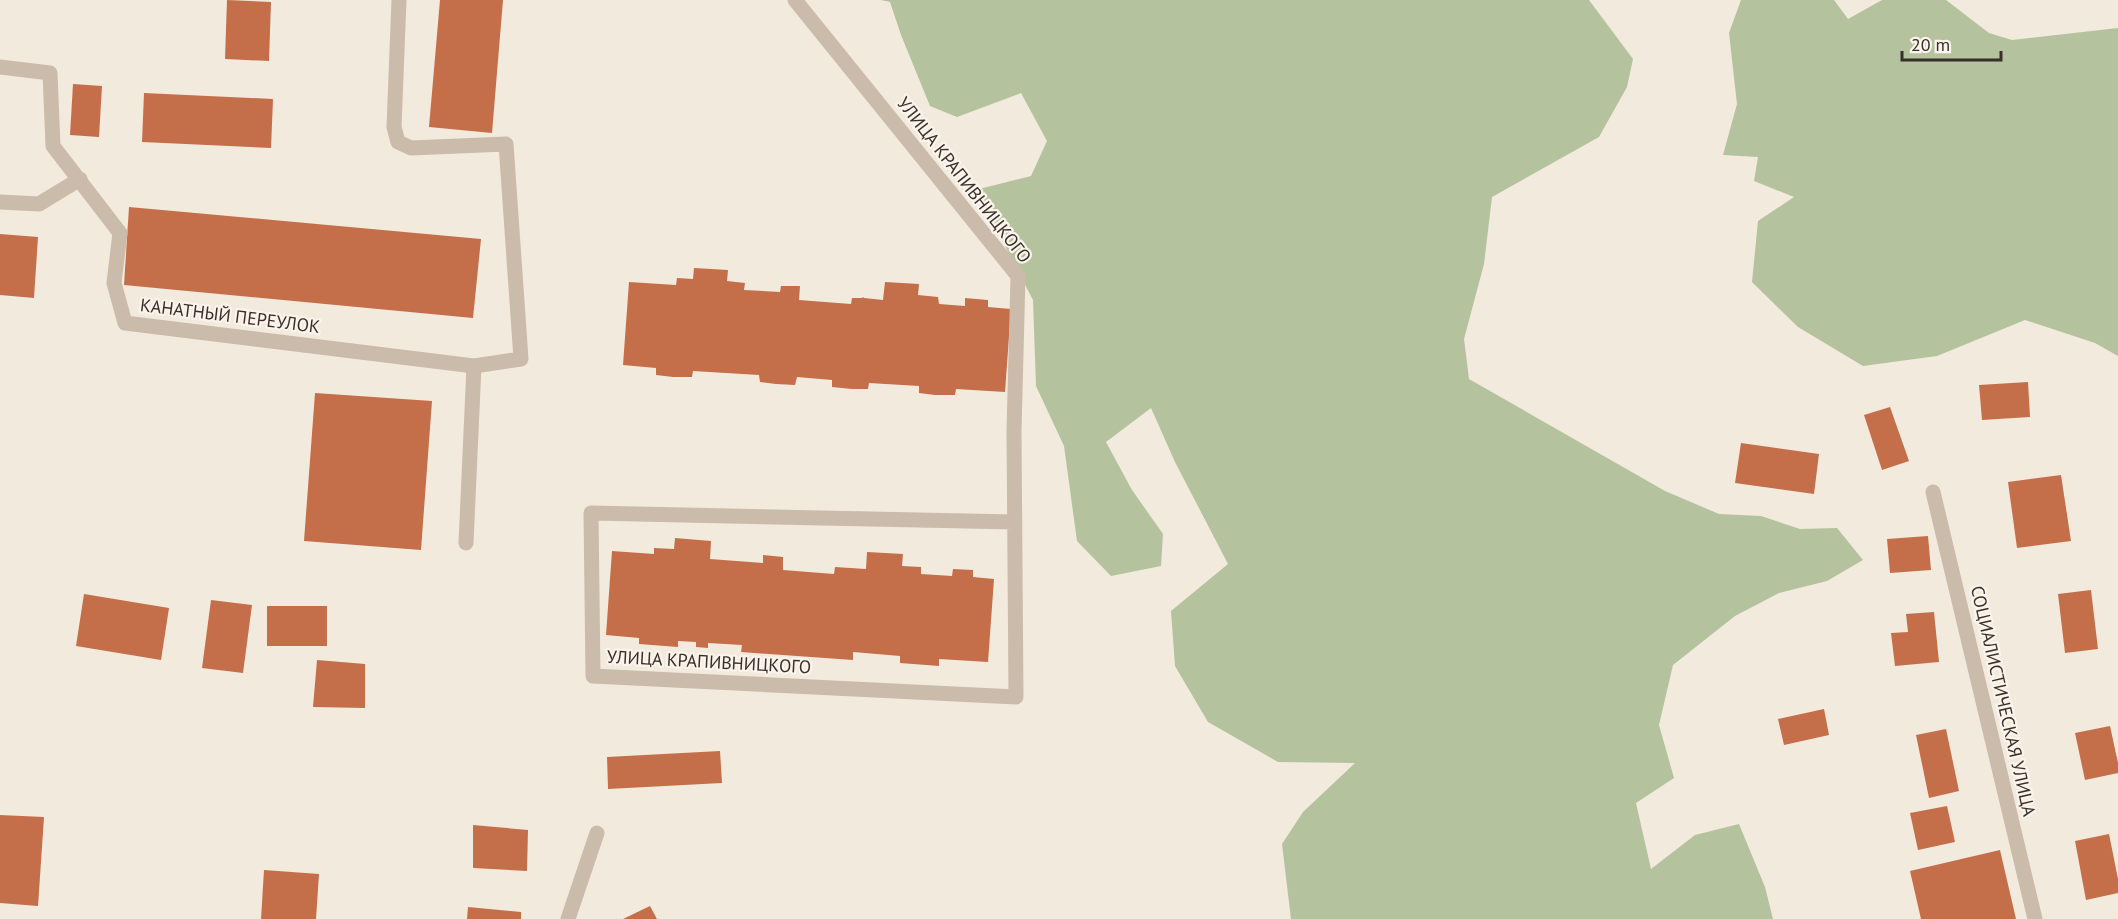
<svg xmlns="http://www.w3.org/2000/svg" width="2118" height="919" font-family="'PT Sans',sans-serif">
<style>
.green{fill:#b4c29e}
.building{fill:#c56e4a}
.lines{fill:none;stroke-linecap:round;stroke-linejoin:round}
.minor{stroke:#cbbbaa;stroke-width:15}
.labels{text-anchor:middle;stroke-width:4.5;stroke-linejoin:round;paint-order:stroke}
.street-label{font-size:18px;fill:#382f2a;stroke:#faf4eb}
</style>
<rect width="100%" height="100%" fill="#f3eade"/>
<g class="green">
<path d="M881,0H1589L1633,59L1627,87L1599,137L1492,197L1484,264L1464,339L1469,379L1665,491L1719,514L1761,516L1800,529L1837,528L1863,560L1827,581L1779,593L1735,616L1673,665L1659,725L1674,778L1636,803L1651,869L1695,835L1739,824L1765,887L1773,919H1291L1282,844L1303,812L1355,763L1278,762L1208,722L1175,666L1171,611L1228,564L1175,462L1151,408L1106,442L1132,490L1163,534L1161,566L1111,576L1077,541L1064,446L1036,386L1033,300L1003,242L982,208L979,189L1031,176L1047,141L1021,93L957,117L930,106L901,35L890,2Z"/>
<path d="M1741,0H1834L1848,19L1882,0H1946L1989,33L2012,40L2118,28V356L2095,343L2025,320L1937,356L1863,366L1798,327L1752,282L1758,221L1794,197L1754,181L1758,157L1723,155L1737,104L1729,33Z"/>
</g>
<g class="building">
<path d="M227,0L271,2L269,61L225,59Z"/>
<path d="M440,0H503L492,133L429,127Z"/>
<path d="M73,84L102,86L99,137L70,135Z"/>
<path d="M144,93L273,99L271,148L142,142Z"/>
<path d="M129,207L481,239L473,318L124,285Z"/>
<path d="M0,234L38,237L34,298L0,295Z"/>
<path d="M694,268L728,270L727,281L745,283L744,290L780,292L781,286H800L799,300L851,304L852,298H862L863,297L864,298L883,300L885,282L919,284L918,295L938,297L939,304L965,306V298L988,300V307L1011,309L1005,392L956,389L955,395H935L919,393V386L869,383L868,389H852L832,387V380L797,377L795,385L776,384L760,382L759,375L693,371L692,377H673L656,375V368L623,365L629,282L676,285L677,278L693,279Z"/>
<path d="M2028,382L2030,417L1982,420L1979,385Z"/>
<path d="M315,393L432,401L421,550L304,541Z"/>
<path d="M1890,407L1909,461L1882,470L1864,415Z"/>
<path d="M1741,443L1819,454L1814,494L1735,483Z"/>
<path d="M2061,475L2071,541L2017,548L2008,482Z"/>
<path d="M1928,536L1931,570L1890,573L1887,539Z"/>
<path d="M675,538L711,541L710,559L763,563V555L783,557V570L834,574L835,567L866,569L867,552L903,554L902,566L921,567V574L952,576L953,569L973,570V577L994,579L988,662L939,659V666L900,663V656L853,652V660L741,652L742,645L708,643V648L696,647V642L678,641V647L639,644V638L606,635L612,551L654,554V548L674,549Z"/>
<path d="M2091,590L2098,649L2065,653L2058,594Z"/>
<path d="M84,594L169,608L161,660L76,646Z"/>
<path d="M211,600L252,605L243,673L202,668Z"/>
<rect x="267" y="606" width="60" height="40"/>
<path d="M1934,612L1939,662L1895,666L1891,633L1908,632L1906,614Z"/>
<path d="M317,660L365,664V708L313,707Z"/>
<path d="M1824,709L1829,735L1784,745L1778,719Z"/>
<path d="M2110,726L2118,763V773L2085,780L2075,733Z"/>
<path d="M1946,729L1959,791L1929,798L1916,735Z"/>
<path d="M720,751L722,783L608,789L607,757Z"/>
<path d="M1947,806L1955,842L1918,850L1910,813Z"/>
<path d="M0,815L44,817L38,906L0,903Z"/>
<path d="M473,825L528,830L527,871L473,868Z"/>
<path d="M2109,834L2118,879V893L2086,900L2075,841Z"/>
<path d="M2000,850L2016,919H1921L1910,871Z"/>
<path d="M264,870L319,874L316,919H261Z"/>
<path d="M650,906L657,919H623Z"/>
<path d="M468,907L521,912V919H467Z"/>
</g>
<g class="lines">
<g class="minor">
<path d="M795,0L1018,276L1014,431L1016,697L593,676L591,513L1015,522"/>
<path d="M0,67L50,73L53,146L120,233L114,283L125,323L474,366L521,359L506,144L411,148L398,142L394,127L399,0"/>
<path d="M0,202L39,204L80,179"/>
<path d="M1933,492L2035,919"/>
<path d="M466,543L474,366"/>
<path d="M568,919L597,833"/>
</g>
</g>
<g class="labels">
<g class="street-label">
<text transform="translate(964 180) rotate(52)" y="6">УЛИЦА КРАПИВНИЦКОГО</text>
<text transform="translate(230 316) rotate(7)" y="6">КАНАТНЫЙ ПЕРЕУЛОК</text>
<text transform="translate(709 662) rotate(3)" y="6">УЛИЦА КРАПИВНИЦКОГО</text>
<text transform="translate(2003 701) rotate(77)" y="6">СОЦИАЛИСТИЧЕСКАЯ УЛИЦА</text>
</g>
</g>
<path d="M1902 51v9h99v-9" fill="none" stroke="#382f2a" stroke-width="3"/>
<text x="1911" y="51" font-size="18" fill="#382f2a" stroke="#faf4eb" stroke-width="4.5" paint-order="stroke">20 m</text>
</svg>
